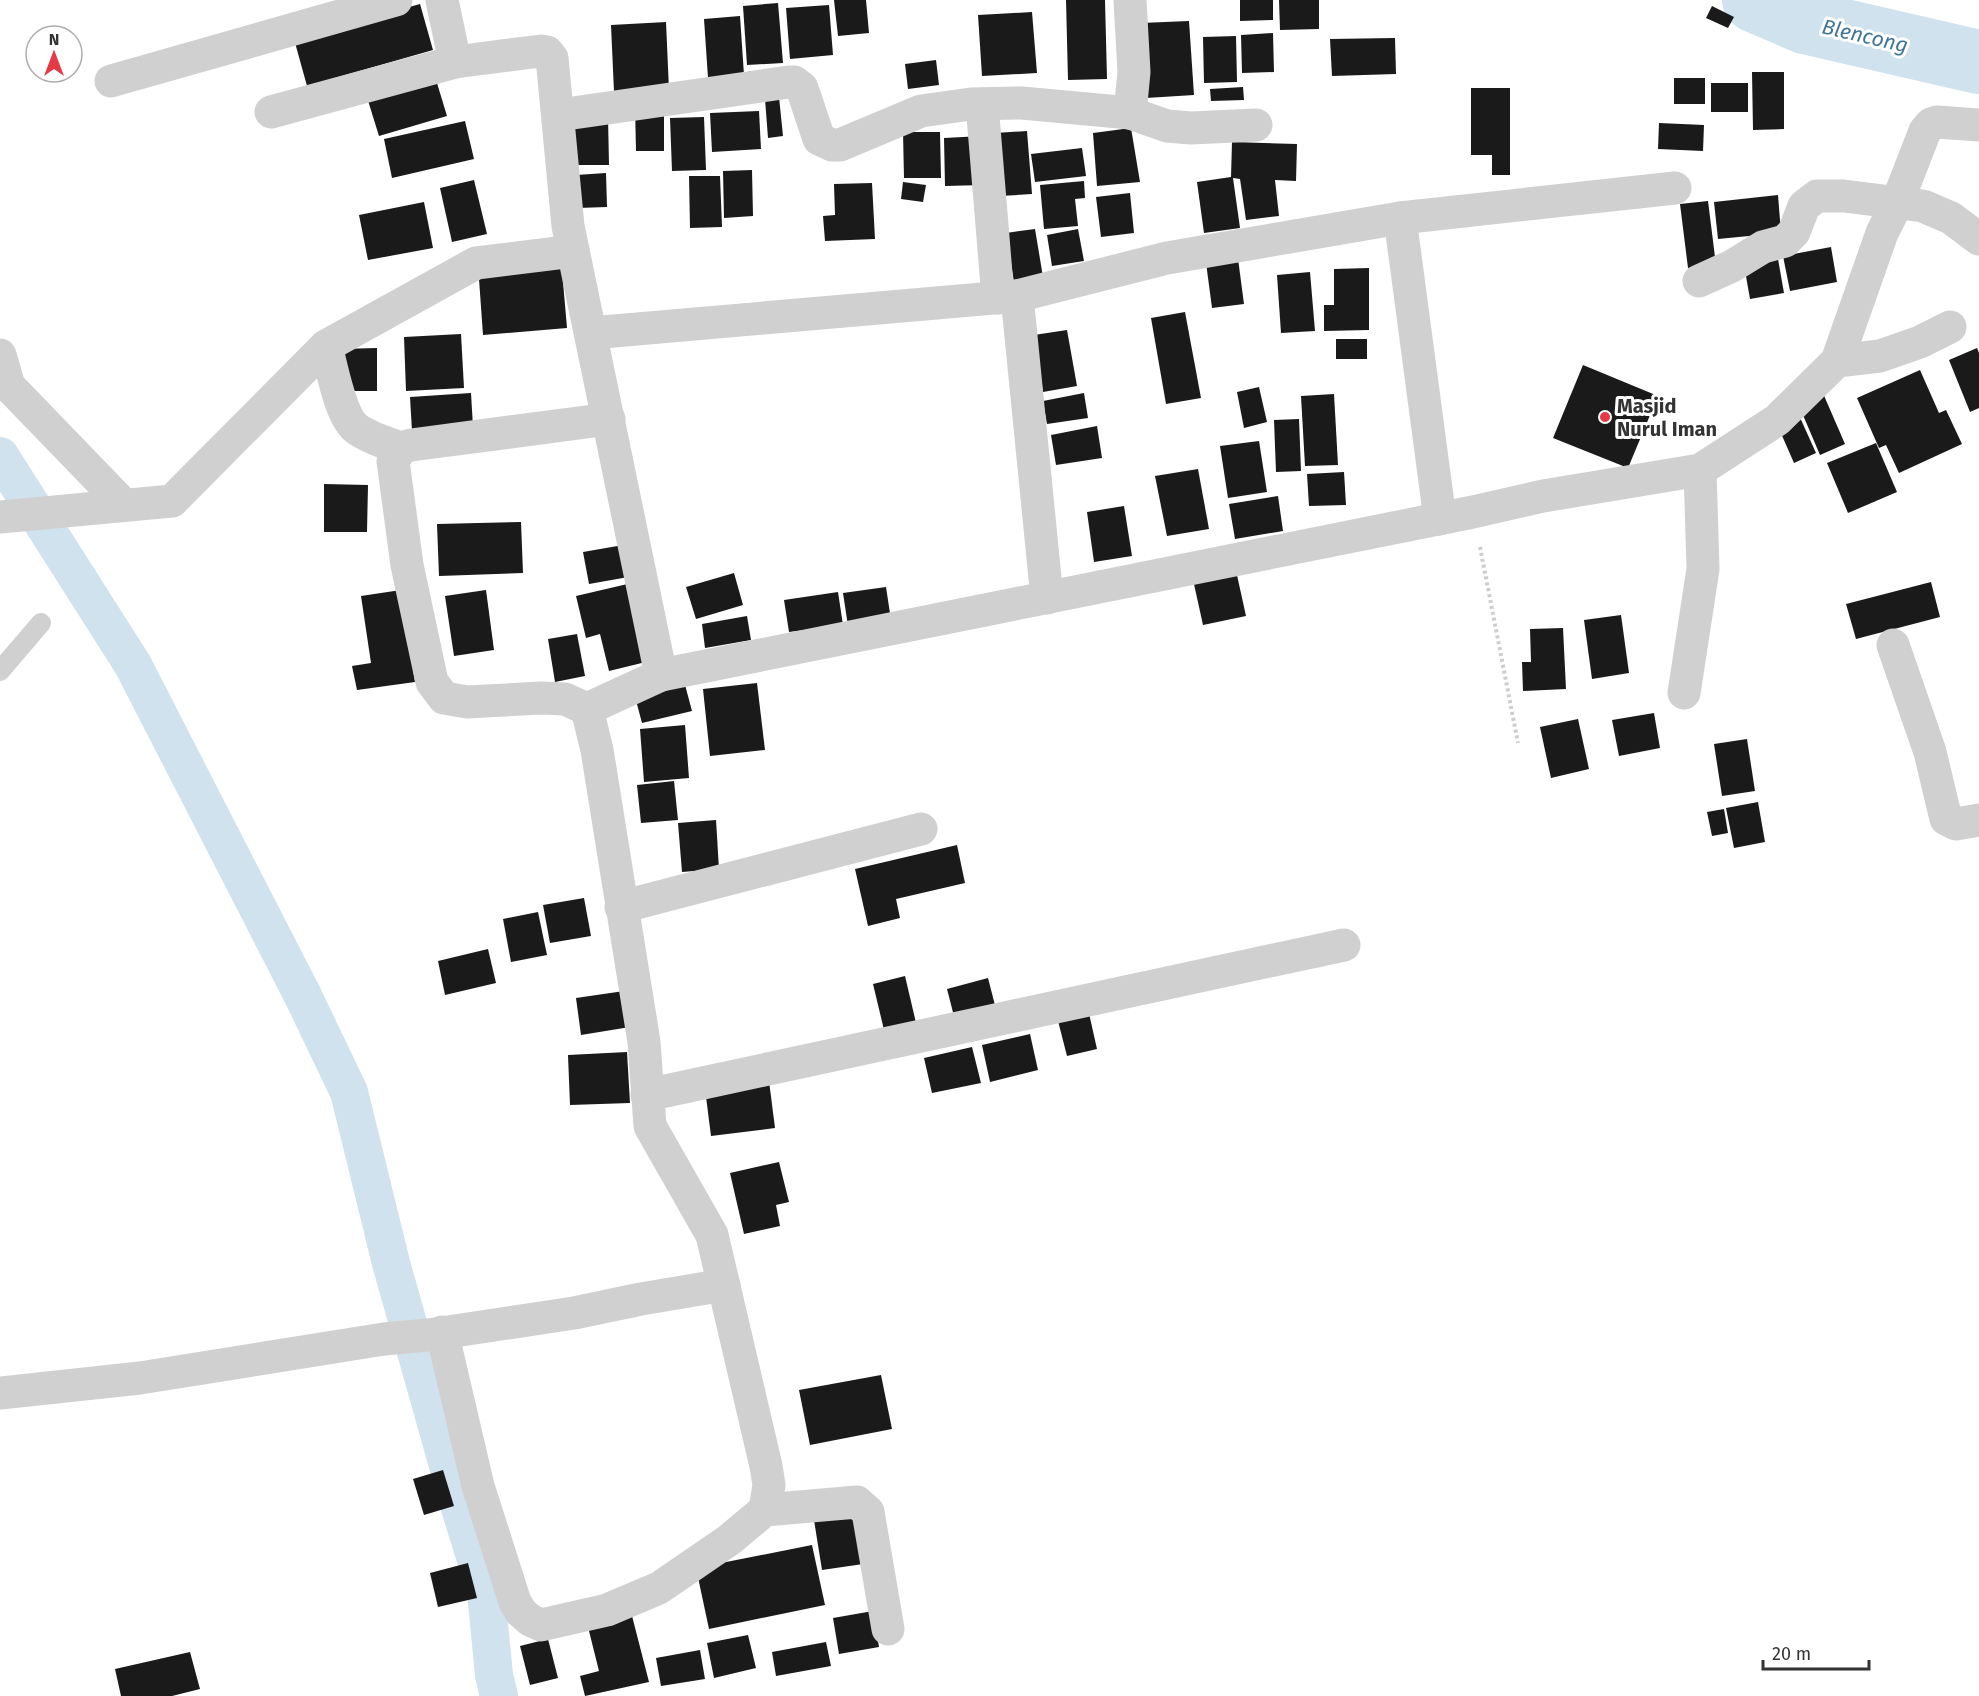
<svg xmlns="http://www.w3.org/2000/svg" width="1979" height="1696" font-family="'Fira Sans',sans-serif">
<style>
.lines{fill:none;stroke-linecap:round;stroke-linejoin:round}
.canal{stroke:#cfe2ee;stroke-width:38}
.river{stroke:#cfe2ee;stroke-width:64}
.building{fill:#1a1a1a}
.path{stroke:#cdcdcd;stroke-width:4;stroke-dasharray:3 3;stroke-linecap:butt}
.lane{stroke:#d0d0d0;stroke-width:20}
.street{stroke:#d0d0d0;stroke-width:33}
.poi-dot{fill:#e63946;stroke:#fff;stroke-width:2}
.labels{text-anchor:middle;stroke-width:6;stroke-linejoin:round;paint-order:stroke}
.poi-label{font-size:20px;font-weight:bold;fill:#333;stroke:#fff;text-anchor:start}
.water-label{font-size:21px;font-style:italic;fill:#3f7597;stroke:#fff}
</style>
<rect width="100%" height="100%" fill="#fff"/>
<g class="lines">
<path class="canal" d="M0,456L133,665L303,996L349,1092L391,1263L460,1508L486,1592L494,1675L499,1696"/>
<path class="river" d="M1754,0L1805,22L1979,62"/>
</g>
<g class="building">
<path d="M834,0H866L869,33L838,36Z"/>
<path d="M1066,0H1105L1107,79L1068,80Z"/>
<path d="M1240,0H1273V20L1240,21Z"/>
<path d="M1279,0H1319V29L1280,30Z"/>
<path d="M778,3L783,63L747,65L743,6Z"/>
<path d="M420,4L433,50L307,86L294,39Z"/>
<path d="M829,5L833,55L790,59L786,8Z"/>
<path d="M1712,6L1734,17L1728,28L1706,18Z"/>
<path d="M1032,12L1037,73L982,76L978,15Z"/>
<path d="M740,16L744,75L708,78L704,19Z"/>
<path d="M1189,21L1194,95L1146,98L1141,23Z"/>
<path d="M666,22L669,90L614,92L611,25Z"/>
<path d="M1273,33L1274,72L1242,73L1241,35Z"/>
<path d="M1236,36L1237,82L1204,83L1203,37Z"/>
<path d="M1395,38L1396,74L1332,76L1330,39Z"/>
<path d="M936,60L939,85L908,89L905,64Z"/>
<path d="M433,70L447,116L379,136L365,91Z"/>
<path d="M1752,72H1784V129L1753,130Z"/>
<rect x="1674" y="78" width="31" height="26"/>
<rect x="1711" y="83" width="37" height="29"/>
<path d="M1243,87L1244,100L1211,101L1210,89Z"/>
<path d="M1471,88H1510V175H1492V155H1471Z"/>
<path d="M779,97L783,136L768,138L765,99Z"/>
<path d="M635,106H664V151H636Z"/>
<path d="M759,111L761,149L712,152L710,113Z"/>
<path d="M608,117L609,165H574L573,118Z"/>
<path d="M704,117L706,170L672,171L670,118Z"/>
<path d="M465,121L474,159L392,178L384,139Z"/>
<path d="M1659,123L1704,125L1703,151L1658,149Z"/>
<path d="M1131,128L1140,182L1097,186L1093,133Z"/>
<path d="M1027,131L1032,194L1000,196L995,133Z"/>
<path d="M903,132H940L941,178H904Z"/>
<path d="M982,136L983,185L945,186L944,138Z"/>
<path d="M1232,142L1297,144L1296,181L1275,180L1279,216L1246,220L1240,179L1233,178L1240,228L1204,233L1197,182L1231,177Z"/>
<path d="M1082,148L1086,176L1035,182L1031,154Z"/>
<path d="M752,170L753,216L724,218L723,171Z"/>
<path d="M606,173L607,207L577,208L576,175Z"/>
<path d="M689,176H720L722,227L690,228Z"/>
<path d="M474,180L487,234L452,242L440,188Z"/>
<path d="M1084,181L1085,198L1075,199L1078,226L1044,229L1040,185Z"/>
<path d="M903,182L926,185L923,202L901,199Z"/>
<path d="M872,183L875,239L825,241L823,216L835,215L834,184Z"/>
<path d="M1130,193L1134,233L1101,237L1096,197Z"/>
<path d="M1778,195L1781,233L1718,239L1714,202Z"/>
<path d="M1708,201L1716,265L1688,268L1680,204Z"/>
<path d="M424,202L433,248L368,260L359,215Z"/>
<path d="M1035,229L1044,283L1015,288L1006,233Z"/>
<path d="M1078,229L1084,261L1052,266L1047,235Z"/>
<path d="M1831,247L1837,282L1790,291L1783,256Z"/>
<path d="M1237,251L1244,304L1212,308L1205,255Z"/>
<path d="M561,259L567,328L483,335L478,265Z"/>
<path d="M1778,259L1784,293L1750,299L1744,265Z"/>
<path d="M1369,268V330L1324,331V305H1334V269Z"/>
<path d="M1310,272L1315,331L1281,333L1277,275Z"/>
<path d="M1185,312L1201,398L1166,404L1151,318Z"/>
<path d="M1067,330L1077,386L1043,392L1034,335Z"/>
<path d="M461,334L464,388L406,391L404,337Z"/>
<rect x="1336" y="339" width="31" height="20"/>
<path d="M377,348V391H341L339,349Z"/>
<path d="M1977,348L1979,353V408L1970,412L1949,360Z"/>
<path d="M1583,365L1658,396L1628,468L1553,438Z"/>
<path d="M1920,370L1939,413L1946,410L1962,444L1899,473L1886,445L1879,448L1857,398Z"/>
<path d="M1259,387L1267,422L1244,428L1237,392Z"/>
<path d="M1822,391L1845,444L1820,455L1797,401Z"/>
<path d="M471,393L473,427L412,431L410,397Z"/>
<path d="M1084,393L1088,418L1047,424L1043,401Z"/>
<path d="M1334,394L1338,465L1305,466L1301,396Z"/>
<path d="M1798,413L1816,453L1794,463L1776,422Z"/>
<path d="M1299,419L1301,471L1276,472L1274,420Z"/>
<path d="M1097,426L1102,458L1056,465L1051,435Z"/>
<path d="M1259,441L1267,492L1228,498L1220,446Z"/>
<path d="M1876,443L1897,492L1848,513L1827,463Z"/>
<path d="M1198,469L1209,529L1167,536L1155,476Z"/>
<path d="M1344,472L1346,505L1309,506L1307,474Z"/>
<path d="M324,484L368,485L367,532H324Z"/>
<path d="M1278,496L1283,531L1235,539L1229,504Z"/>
<path d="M1124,506L1132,556L1094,562L1087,512Z"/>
<path d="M521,522L523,573L439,576L437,524Z"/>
<path d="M629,544L634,576L589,584L583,552Z"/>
<path d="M1235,566L1246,616L1203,625L1192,575Z"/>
<path d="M734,573L743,605L696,619L686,587Z"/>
<path d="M636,582L654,660L609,671L600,634L586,638L576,596Z"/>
<path d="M1931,582L1940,617L1856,639L1846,604Z"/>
<path d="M886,587L891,620L848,626L843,593Z"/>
<path d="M401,590L415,682L357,690L352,666L371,663L361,596Z"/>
<path d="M486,590L494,650L454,656L445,596Z"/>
<path d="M838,592L843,625L789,632L784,600Z"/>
<path d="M1621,615L1629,673L1592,679L1584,620Z"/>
<path d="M747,616L751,640L705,648L702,624Z"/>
<path d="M1563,628L1566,689L1523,691L1522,662H1531L1530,629Z"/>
<path d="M577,634L585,676L555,682L548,639Z"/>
<path d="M684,681L692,711L642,723L634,693Z"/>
<path d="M757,683L765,750L710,756L703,689Z"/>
<path d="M1654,713L1660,748L1619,756L1612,720Z"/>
<path d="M1578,719L1589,769L1551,778L1540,727Z"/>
<path d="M685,725L689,778L644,782L640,729Z"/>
<path d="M1747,739L1755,791L1722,796L1714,744Z"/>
<path d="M674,781L678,820L641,823L637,785Z"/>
<path d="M1758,802L1765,842L1734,848L1726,808Z"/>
<path d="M1724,809L1728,833L1712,836L1707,812Z"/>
<path d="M716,820L719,869L682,872L678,823Z"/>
<path d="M957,845L965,883L896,899L900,918L868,926L855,869Z"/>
<path d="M584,898L591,936L550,943L543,905Z"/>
<path d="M538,912L547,955L511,962L503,919Z"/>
<path d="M488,949L496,983L445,995L438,961Z"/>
<path d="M905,976L917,1027L885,1034L873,984Z"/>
<path d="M988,978L997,1013L956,1024L947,989Z"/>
<path d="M631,990L636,1026L581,1035L576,998Z"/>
<path d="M1088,1009L1097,1049L1067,1056L1057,1017Z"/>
<path d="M1030,1034L1038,1070L990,1082L982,1045Z"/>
<path d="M972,1047L981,1083L932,1093L924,1058Z"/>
<path d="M627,1052L630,1103L570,1105L568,1055Z"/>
<path d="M769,1081L775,1128L711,1136L705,1089Z"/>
<path d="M779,1162L789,1202L776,1205L780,1226L744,1234L730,1173Z"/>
<path d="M881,1375L892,1429L810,1445L799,1390Z"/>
<path d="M443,1470L454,1506L424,1515L413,1479Z"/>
<path d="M862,1512L870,1563L822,1570L814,1520Z"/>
<path d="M812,1545L825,1605L709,1629L696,1568Z"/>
<path d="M468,1563L477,1598L438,1607L430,1573Z"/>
<path d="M873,1611L879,1647L839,1654L833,1618Z"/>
<path d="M631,1612L649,1682L585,1696L580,1676L599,1671L587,1623Z"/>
<path d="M748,1635L756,1668L714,1678L707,1643Z"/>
<path d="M548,1639L558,1678L530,1685L520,1646Z"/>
<path d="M826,1642L831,1666L776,1676L772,1652Z"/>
<path d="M700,1650L705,1679L661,1686L656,1658Z"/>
<path d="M190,1652L200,1689L172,1696H121L115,1669Z"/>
</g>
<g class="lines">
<path class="path" d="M1480,547L1518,743"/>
<path class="lane" d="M0,671L41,623"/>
<g class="street">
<path d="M442,0L455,62L541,51L547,52L552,58L568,226L661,675"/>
<path d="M111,81L396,0"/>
<path d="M982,104L998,298"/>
<path d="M271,112L455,62"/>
<path d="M1130,113L1167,126L1191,128L1256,125"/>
<path d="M559,115L789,82H794L802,88L819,139L832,145H840L921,111L971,104L1022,103L1130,113L1134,72L1130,0"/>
<path d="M1400,218L1440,519"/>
<path d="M1699,281L1732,266L1763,247L1785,241L1794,232L1804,206L1817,196H1844L1923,206L1951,218L1979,239"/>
<path d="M1017,296L1047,598"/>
<path d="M591,333L1017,296L1167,258L1400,218L1675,188"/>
<path d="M326,346C332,367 340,417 357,429C370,438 386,443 401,448"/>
<path d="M0,355L9,386L124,505"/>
<path d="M1837,361L1880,356L1920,342L1950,327"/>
<path d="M0,517L172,501L326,346L476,263L573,251"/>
<path d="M1893,645L1930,752L1946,819L1956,824L1979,820"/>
<path d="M1684,693L1703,569L1700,470"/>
<path d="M587,709L565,699L541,698L467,702L444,698L432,682L407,565L393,461L401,448L411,445L609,419"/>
<path d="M621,907L921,829"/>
<path d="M647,1095L1344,945"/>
<path d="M442,1332L478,1486L515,1602L521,1612L530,1620L541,1625L607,1610L659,1588L729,1540L765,1510L857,1502L868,1512L888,1629"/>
<path d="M0,1393L140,1378L384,1339L428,1335L574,1313L641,1299L724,1285"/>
<path d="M765,1510L769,1485L766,1466L712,1235L650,1126L644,1042L597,750L587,709L661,675L1473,512L1543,496L1700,470L1777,420L1837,361L1882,233L1897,203L1925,131L1931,124L1937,122L1979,125"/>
</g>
</g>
<circle class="poi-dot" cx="1605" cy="417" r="6"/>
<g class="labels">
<g class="poi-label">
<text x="1617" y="413">Masjid<tspan x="1617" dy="23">Nurul Iman</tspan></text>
</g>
<g class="water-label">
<text transform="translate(1865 36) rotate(13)" y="7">Blencong</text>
</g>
</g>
<g transform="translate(54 54)"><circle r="28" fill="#ffffff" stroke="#adadad" stroke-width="1.5"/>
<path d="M0-4.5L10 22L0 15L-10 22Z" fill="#e63946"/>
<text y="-9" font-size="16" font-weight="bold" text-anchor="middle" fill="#333333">N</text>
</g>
<path d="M1763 1660v9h106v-9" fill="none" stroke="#333333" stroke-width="3"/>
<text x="1772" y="1660" font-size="18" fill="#333333" stroke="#ffffff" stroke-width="4.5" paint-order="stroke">20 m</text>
</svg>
